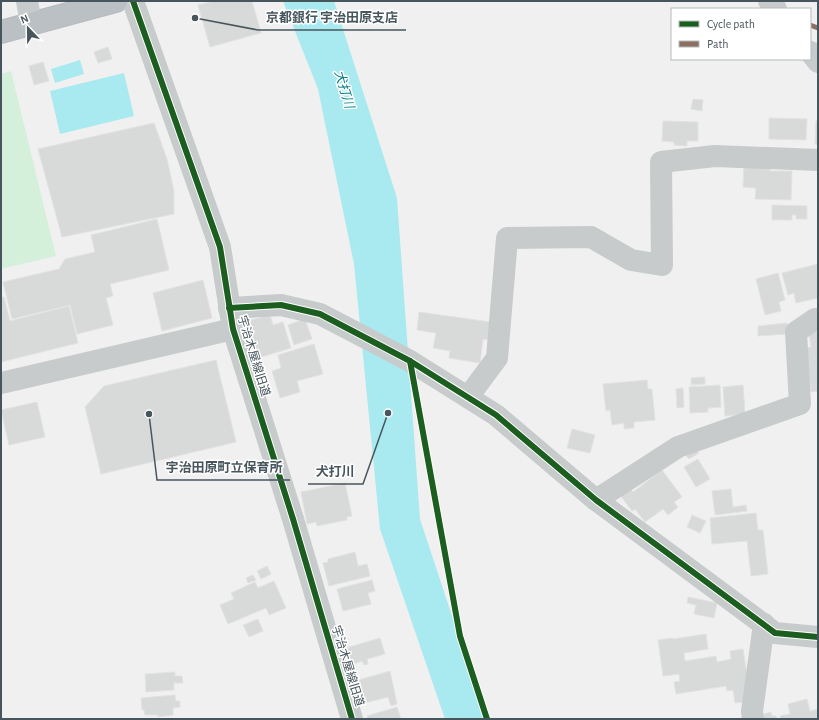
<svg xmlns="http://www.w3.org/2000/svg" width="819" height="720" font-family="'Alegreya Sans','Noto Sans JP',sans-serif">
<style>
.green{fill:#d4f0db}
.water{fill:#a8eaef}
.building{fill:#d8d9d9;stroke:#e2e2e3}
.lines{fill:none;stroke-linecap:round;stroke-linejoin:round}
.highway-casing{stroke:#b5bbc0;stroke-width:24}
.minor{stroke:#c7cbcc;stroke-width:22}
.highway{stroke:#bac0c4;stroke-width:22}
.quiet{stroke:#8d6e63;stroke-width:5;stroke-dasharray:10 5;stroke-linecap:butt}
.cycleway-casing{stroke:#fff;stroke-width:8}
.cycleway{stroke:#1b5e20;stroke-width:6}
.labels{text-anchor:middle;stroke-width:3;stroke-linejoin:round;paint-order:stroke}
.street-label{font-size:12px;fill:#47565d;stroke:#fff}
.water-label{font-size:13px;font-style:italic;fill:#0b7e86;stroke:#fff}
.leader{fill:none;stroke:#47565d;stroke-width:1.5}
.callout-dot{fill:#47565d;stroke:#fff;stroke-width:1.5}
.callout-label{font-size:13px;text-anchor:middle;font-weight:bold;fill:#47565d;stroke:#fff;stroke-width:3;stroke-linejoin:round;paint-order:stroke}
</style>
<rect width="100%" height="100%" fill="#f1f0f0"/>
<path class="green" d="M11,71L56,256L1,269V74Z"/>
<g class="water">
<path d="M283,1H334L397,198L420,519L486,719H445L380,529L354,264L318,89Z"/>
<path d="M80,60L84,74L55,83L51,69Z"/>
<path d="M124,73L134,116L60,134L50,91Z"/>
</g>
<g class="building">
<path d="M214,1H252L261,33L210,47L198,5Z"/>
<path d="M108,47L112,59L98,63L94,52Z"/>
<path d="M43,62L49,81L34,85L29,66Z"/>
<path d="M693,99L703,100L702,111L691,109Z"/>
<path d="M769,118L807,119L806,140L769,139Z"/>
<path d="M663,121L698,122V141H687V146L674,145V142L662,141Z"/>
<path d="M816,121H818V145L815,144Z"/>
<path d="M154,123L167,159L174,191V214L62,237L38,149Z"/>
<path d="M744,166L770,167V171H792L791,200L755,199L756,188L743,187Z"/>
<path d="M772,205L807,206V219H796V215H792V220H772Z"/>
<path d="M157,219L169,270L110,284L113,296L106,298L113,325L77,334L70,305L12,319L3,282L59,269L65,259L95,252L91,235Z"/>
<path d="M818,264V298L796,303L794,293L788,295L782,273Z"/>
<path d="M778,273L785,300L779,302L781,311L765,315L756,279Z"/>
<path d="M203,280L212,318L162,331L153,293Z"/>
<path d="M1,297H4L10,321L69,306L78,343L1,362Z"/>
<path d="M419,312L490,322L488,340L483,339L480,363L449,358L450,351L433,348L436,333L417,330Z"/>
<path d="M270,315L273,325L283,322L291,348L258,358L247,321Z"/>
<path d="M305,319L312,339L294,345L288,325Z"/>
<path d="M787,323L788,334L758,336V326Z"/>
<path d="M818,331V391L811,392L804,348L811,347L809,333Z"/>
<path d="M314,344L323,374L297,381L300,392L280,398L272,371L281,368L278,355Z"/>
<path d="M216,360L236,442L101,474L85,407L104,386Z"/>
<path d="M705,377V384L691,385V378Z"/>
<path d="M647,380L648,389H652L655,420L634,422V428L624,429V423L612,425L610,410L606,411L603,384Z"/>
<path d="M720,385L721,407L708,408V412L690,413L689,387Z"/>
<path d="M743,385L745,414L725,416L723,387Z"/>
<path d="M683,388L684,407L677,408L676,389Z"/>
<path d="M37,402L45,437L9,445L1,410Z"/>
<path d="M572,429L595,435L590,453L567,448Z"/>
<path d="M696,449L699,453L689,459L686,456Z"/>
<path d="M698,459L710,479L696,487L684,467Z"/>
<path d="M662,470L682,497L674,502L678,507L668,515L663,509L645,522L635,509L632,511L620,495L630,488L633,492Z"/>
<path d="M345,483L352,516L347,517V520L317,526L316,522L307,524L301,492Z"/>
<path d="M731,489L733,507L746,505L747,511L715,515L712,491Z"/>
<path d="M756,513L758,530H763L768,574L751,576L747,541L712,544L710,518Z"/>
<path d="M692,515L706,521L700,533L687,527Z"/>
<path d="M355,552L358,566L367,564L370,576L329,586L323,563L328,562V559Z"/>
<path d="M267,566L271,574L261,579L257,571Z"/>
<path d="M253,575L256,580L248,583L246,578Z"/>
<path d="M372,580L375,591L368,593L371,604L343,611L337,589Z"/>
<path d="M274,581L286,608L269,615L266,608L228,624L220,605L234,599L231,593L255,582L258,588Z"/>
<path d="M688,597L717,603L714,618L694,614L696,605L687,603Z"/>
<path d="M258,619L263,631L249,637L243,625Z"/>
<path d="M706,634L708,649L684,653L685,661L716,656L717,662L731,659L730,651L743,649L751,701L735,703L733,690L727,691L726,686L676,694L674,682L680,681L679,674L663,676L658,640L673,638V639Z"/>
<path d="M380,638L385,654L367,659L368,664L364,665L362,661L351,665L346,648Z"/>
<path d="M390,671L397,704L391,706L388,697L361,704L355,681Z"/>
<path d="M175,672V676H182L183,683H174V690L146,692L145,674Z"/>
<path d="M175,695L176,701H180V707L173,708V715L158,717V715H145L144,710H142L141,698Z"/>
<path d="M807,699L810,711L818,709V719H781L780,716L790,714L788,704Z"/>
<path d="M397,707L401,719H368L367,716Z"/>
<path d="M771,712L772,716H776L777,719H760V715Z"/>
</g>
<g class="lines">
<defs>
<path id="highway" d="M1,32L116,1"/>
</defs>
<use href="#highway" class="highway-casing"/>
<g class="minor">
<path d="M27,1L31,24"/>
<path d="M133,1L220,247L233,329L293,519L352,719"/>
<path d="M769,1L776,9"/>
<path d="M810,52L818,62"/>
<path d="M229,308L281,305L320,314L410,361L496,415L596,500L775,633L818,637"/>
<path d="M1,383L233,329"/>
<path d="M468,397L497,358L507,238L591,237L631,260L662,265L661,162L715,156L818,160"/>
<path d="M596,500L678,447L800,404L796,332L815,319H818"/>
<path d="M753,719L752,711L764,624"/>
</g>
<use href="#highway" class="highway"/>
<path class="quiet" d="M810,25L818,28"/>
<defs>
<g id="cycleway">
<path d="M133,1L220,247L233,329L293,519L352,719"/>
<path d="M229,308L281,305L320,314L410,361L496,415L596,500L775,633L818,637"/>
<path d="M410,361L460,636L487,719"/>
</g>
</defs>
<use href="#cycleway" class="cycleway-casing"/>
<use href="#cycleway" class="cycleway"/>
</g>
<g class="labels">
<g class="street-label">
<text transform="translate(254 356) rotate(73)" y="4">宇治木屋線旧道</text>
<text transform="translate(348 666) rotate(73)" y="4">宇治木屋線旧道</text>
</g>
<g class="water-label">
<text transform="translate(345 89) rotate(73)" y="5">犬打川</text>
</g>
</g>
<path class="leader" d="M195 18L258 30H406M149 414L157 480H290M388 413L363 484H308"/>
<g class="callout-dot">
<circle cx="195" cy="18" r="4"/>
<circle cx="149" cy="414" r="4"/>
<circle cx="388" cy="413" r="4"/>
</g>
<g class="callout-label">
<text x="332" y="22">京都銀行 宇治田原支店</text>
<text x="224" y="472">宇治田原町立保育所</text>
<text x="335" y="476">犬打川</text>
</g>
<rect width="819" height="720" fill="none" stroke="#47565d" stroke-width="4"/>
<rect x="671" y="8" width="140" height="52" fill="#ffffff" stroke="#b5bbbe"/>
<rect x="679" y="21" width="20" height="6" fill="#1b5e20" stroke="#b5bbbe"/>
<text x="707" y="28" font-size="12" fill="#47565d">Cycle path</text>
<rect x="679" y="41" width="20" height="6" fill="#8d6e63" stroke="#b5bbbe"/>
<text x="707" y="48" font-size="12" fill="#47565d">Path</text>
<g transform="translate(28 28) rotate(338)" stroke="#ffffff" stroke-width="3" paint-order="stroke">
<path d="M0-3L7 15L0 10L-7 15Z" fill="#47565d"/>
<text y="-6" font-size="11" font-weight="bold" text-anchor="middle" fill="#47565d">N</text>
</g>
</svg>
